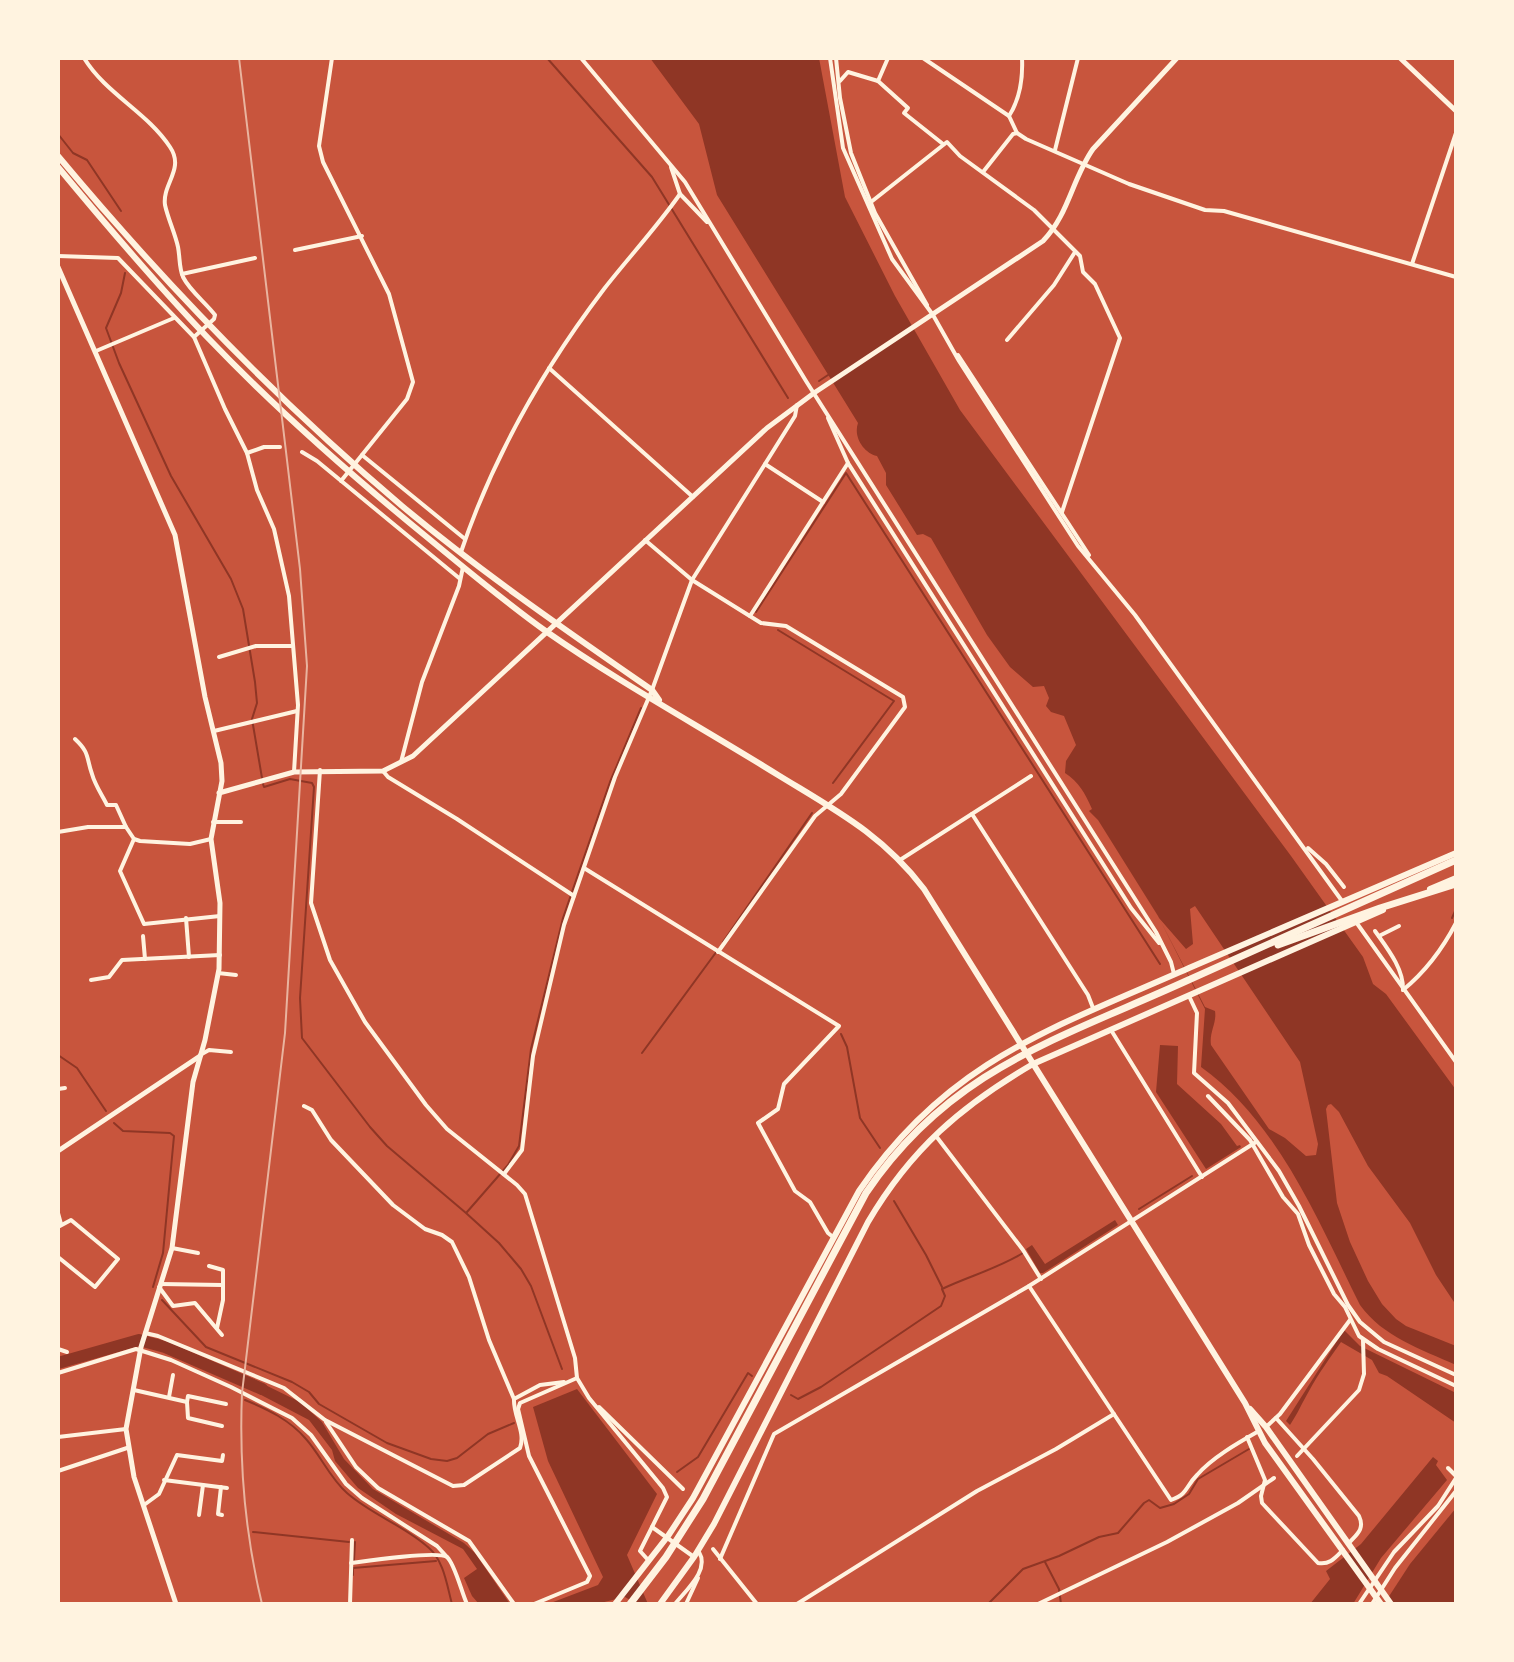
<svg xmlns="http://www.w3.org/2000/svg" width="1514" height="1662" font-family="Helvetica,sans-serif">
<style>
.water{fill:#8f3625;fill-rule:evenodd}
.lines{fill:none;stroke-linecap:round;stroke-linejoin:round}
.stream{stroke:#8f3625;stroke-width:2}
.river{stroke:#8f3625;stroke-width:12}
.minor{stroke:#fff3e0;stroke-width:4}
.tertiary{stroke:#fff3e0;stroke-width:5}
.secondary{stroke:#fff3e0;stroke-width:5}
.primary{stroke:#fff3e0;stroke-width:6}
.trunk{stroke:#fff3e0;stroke-width:6}
.motorway{stroke:#fff3e0;stroke-width:7}
.rail{stroke:#e9b49f;stroke-width:2}
</style>
<rect width="100%" height="100%" fill="#c8553d"/>
<g class="water">
<path d="M650,58H819L845,197L895,296L960,410L1291,856L1363,957L1373,984L1386,994L1456,1090V1305L1436,1275L1410,1223L1368,1166L1339,1112L1331,1104L1328,1105L1326,1109L1337,1203L1350,1242L1368,1281L1382,1304L1396,1319L1406,1326L1456,1346V1365C1421,1349 1383,1337 1360,1305C1318,1221 1279,1123 1201,1067L1205,1009L1158,916L1098,820L1089,811L1092,809C1085,793 1079,782 1065,773L1066,761L1076,745L1064,716L1051,712L1046,706L1049,698L1044,686L1033,687L1010,667L987,635L931,538L923,534L917,535L886,485V473L877,456C864,453 853,437 858,423L717,195L699,124ZM1195,906L1300,1062L1318,1144L1316,1155L1306,1156L1285,1138L1269,1129L1211,1045C1209,1032 1217,1023 1215,1011L1205,1007L1159,918L1186,949L1193,944L1190,909Z"/>
<path d="M1160,1045L1178,1046L1177,1084L1221,1124L1237,1146L1240,1145L1241,1147L1206,1169L1156,1092Z"/>
<path d="M1115,1220L1118,1225L1043,1273H1040L1026,1249L1032,1245L1045,1264Z"/>
<path d="M1344,1330L1360,1346L1456,1393V1423L1387,1376L1379,1373L1372,1360L1341,1342C1330,1358 1318,1374 1309,1391C1302,1403 1298,1413 1290,1425L1286,1421Z"/>
<path d="M247,1376L300,1402L322,1422L344,1459L373,1489L464,1543L475,1553L510,1604H479L472,1596L464,1578L477,1569L463,1549L396,1514L358,1488L335,1461L332,1450L309,1420L246,1387Z"/>
<path d="M577,1389L657,1494L627,1555L648,1604H637L625,1597L596,1604H548L598,1585L603,1577L548,1461L533,1407Z"/>
<path d="M1433,1457L1438,1461L1436,1465L1447,1480L1381,1558L1353,1604H1310L1330,1579L1326,1571L1361,1544Z"/>
<path d="M1456,1508V1604H1384L1410,1564Z"/>
</g>
<g class="lines">
<g class="stream">
<path d="M547,58L652,177L788,398"/>
<path d="M58,134L73,153L87,160L121,211"/>
<path d="M125,273L121,293L106,328L119,363L171,476L231,579L243,609L255,682L257,703L252,719L262,778"/>
<path d="M819,381L828,375"/>
<path d="M756,612L846,473L1160,964"/>
<path d="M778,630L894,701L833,783"/>
<path d="M263,784L264,787L290,779L312,783L314,787L300,998L302,1038L370,1127L387,1146L466,1213L499,1243L521,1269L531,1286L562,1369"/>
<path d="M1452,918L1456,909"/>
<path d="M723,942L812,813"/>
<path d="M841,1034L847,1047L860,1118L880,1148"/>
<path d="M642,1053L717,951"/>
<path d="M58,1055L77,1068L106,1111"/>
<path d="M114,1123L123,1131L170,1133L174,1136L163,1253L153,1287"/>
<path d="M894,1201L926,1255L942,1287"/>
<path d="M1139,1209L1192,1176"/>
<path d="M467,1212L508,1165L519,1146L531,1049L563,918L610,782L641,708"/>
<path d="M162,1300L206,1347L292,1382L309,1392L319,1404L387,1443L431,1459L447,1461L457,1458L488,1434L514,1423"/>
<path d="M791,1395L798,1399L821,1387L941,1306L945,1296L942,1289C969,1276 997,1269 1023,1253"/>
<path d="M245,1400C267,1409 290,1420 306,1439C321,1456 330,1478 347,1493C372,1515 405,1526 429,1548C444,1561 447,1586 452,1604"/>
<path d="M677,1472L698,1457L748,1373L752,1376"/>
<path d="M253,1532L349,1542"/>
<path d="M354,1560L355,1542"/>
<path d="M1045,1562L1059,1589L1061,1604"/>
<path d="M353,1575V1568L436,1561"/>
<path d="M988,1604L1023,1569L1059,1556L1099,1537L1118,1533L1144,1503L1149,1500L1160,1508L1174,1504L1189,1494L1198,1479L1249,1449"/>
</g>
<path class="river" d="M58,1363L139,1340L165,1347L262,1389"/>
<g class="minor">
<path d="M84,58C106,94 147,112 170,147C185,169 162,184 165,205C168,219 175,233 178,247C180,257 179,268 183,277C190,291 206,303 215,315L214,319L194,337"/>
<path d="M332,58L319,146L323,162L389,294L413,382L407,399L341,481"/>
<path d="M581,58L685,182L806,381L1156,932L1171,962L1174,974"/>
<path d="M830,58L843,148L892,259L933,315L959,361L1078,546L1135,615L1342,901"/>
<path d="M836,58L840,98L851,153L875,213L927,305"/>
<path d="M923,58L1009,116L1017,133L1026,139L1129,184L1205,210L1224,211L1456,277"/>
<path d="M840,81L848,72L878,81L888,58"/>
<path d="M878,81L908,108L904,113L943,144"/>
<path d="M1009,116C1020,99 1023,79 1022,58"/>
<path d="M1055,150L1078,58"/>
<path d="M671,167L680,194"/>
<path d="M983,172L1013,134L1017,133"/>
<path d="M871,202L947,142L960,156L1034,210L1080,256L1083,272L1095,284L1120,338L1062,512"/>
<path d="M295,250L362,236"/>
<path d="M58,256L118,258L194,337L225,409L247,453L257,490L274,529L289,596L298,705L294,772"/>
<path d="M1412,264L1456,133"/>
<path d="M182,274L255,258"/>
<path d="M1007,340L1054,285L1075,252"/>
<path d="M96,351L174,318"/>
<path d="M958,355L1089,555"/>
<path d="M549,368L693,497"/>
<path d="M797,405L795,416L765,464L823,502"/>
<path d="M828,418L848,463"/>
<path d="M302,452L317,461L459,578"/>
<path d="M247,453L264,447H280"/>
<path d="M362,455L465,539"/>
<path d="M645,540L692,580L761,623L786,626L903,697L905,707L841,794L815,816L718,952"/>
<path d="M461,552C493,457 544,368 604,289C629,257 657,227 680,194L707,222"/>
<path d="M750,616L848,463L1131,908L1159,943"/>
<path d="M219,657L256,646H292"/>
<path d="M214,731L297,711"/>
<path d="M75,739C90,753 86,757 92,774C95,785 102,795 107,805H116L126,827"/>
<path d="M401,762L422,682L459,586L463,567"/>
<path d="M320,770L311,903L330,960L365,1022L426,1105L447,1129L517,1185L525,1194L575,1358L577,1378L589,1398L663,1488L667,1497L640,1551L649,1561"/>
<path d="M383,771L388,777L457,819L574,896"/>
<path d="M972,814L1088,995L1093,1008"/>
<path d="M213,822H241"/>
<path d="M58,832L88,827H126L134,839L140,841L190,844L211,839"/>
<path d="M134,839L120,871L144,924L220,916"/>
<path d="M1308,848L1326,864L1344,887"/>
<path d="M900,860L1031,776"/>
<path d="M584,868L839,1026L784,1084L778,1109L758,1123L795,1191L810,1202L828,1233L833,1237"/>
<path d="M186,918L189,957"/>
<path d="M1356,922L1456,1062"/>
<path d="M1375,931C1387,948 1404,969 1403,990"/>
<path d="M143,936L145,959"/>
<path d="M1379,936L1399,926"/>
<path d="M218,973L236,975"/>
<path d="M91,980L109,977L122,960L220,955"/>
<path d="M1403,990C1425,972 1443,948 1456,923"/>
<path d="M1189,996L1197,1013L1194,1073L1228,1103L1279,1171L1299,1206L1348,1305L1360,1322L1384,1342L1456,1375"/>
<path d="M1111,1030L1202,1177"/>
<path d="M200,1055L209,1050L231,1052"/>
<path d="M58,1089L65,1088"/>
<path d="M1208,1096L1250,1140L1283,1197L1298,1214L1309,1245L1334,1294L1345,1307L1359,1336L1378,1349L1456,1386"/>
<path d="M936,1136L1023,1250L1041,1279"/>
<path d="M504,1174L522,1150L533,1056L564,925L615,777L652,690L692,580L765,464"/>
<path d="M58,1213L61,1224"/>
<path d="M58,1227L71,1220L118,1259L95,1287L58,1257"/>
<path d="M172,1248L198,1253"/>
<path d="M209,1266L223,1270V1300L217,1328"/>
<path d="M161,1284L222,1285"/>
<path d="M1029,1286L1171,1500C1189,1493 1185,1487 1197,1475C1213,1457 1238,1443 1259,1431"/>
<path d="M159,1287L173,1306L195,1303L222,1335"/>
<path d="M145,1333L158,1336L284,1388L325,1420L453,1486L464,1485L520,1448C526,1432 513,1416 514,1399L489,1340L469,1277L452,1242L442,1235L425,1229L393,1205L331,1140L312,1110L304,1106"/>
<path d="M58,1349L67,1352"/>
<path d="M58,1373L136,1349L171,1360L231,1387L292,1418L311,1435L346,1484L362,1498L437,1546L447,1557"/>
<path d="M134,1390L187,1402L188,1418L222,1426"/>
<path d="M169,1397L173,1375"/>
<path d="M514,1399L540,1385L564,1382"/>
<path d="M187,1402L188,1396L226,1404"/>
<path d="M599,1407L683,1489"/>
<path d="M1276,1418L1313,1459L1359,1516C1365,1529 1357,1534 1349,1543"/>
<path d="M326,1422L356,1467L378,1488L469,1541L514,1604"/>
<path d="M1266,1427L1280,1414L1350,1320"/>
<path d="M58,1437L126,1429"/>
<path d="M1247,1437L1265,1480L1261,1496L1262,1503L1318,1563C1330,1565 1335,1558 1343,1550"/>
<path d="M1297,1456L1359,1390L1364,1374L1363,1340"/>
<path d="M1448,1468L1456,1476"/>
<path d="M58,1471L127,1448"/>
<path d="M164,1480L227,1488"/>
<path d="M221,1487L218,1514L222,1515"/>
<path d="M144,1505L159,1494L177,1455L222,1461L223,1455"/>
<path d="M199,1515L203,1485"/>
<path d="M652,1527L694,1557"/>
<path d="M713,1549L757,1604"/>
<path d="M720,1559L774,1434L1029,1286L1256,1142"/>
<path d="M351,1563C366,1561 438,1550 447,1557C455,1564 462,1594 467,1604"/>
<path d="M350,1604L352,1540"/>
<path d="M534,1604L587,1582L590,1576L529,1456L518,1409L520,1403L577,1378"/>
<path d="M675,1604C686,1590 710,1570 699,1552"/>
<path d="M686,1604L698,1578"/>
<path d="M797,1604L977,1491L1056,1449L1114,1414"/>
<path d="M1038,1604L1167,1542L1238,1503L1274,1478"/>
<path d="M1359,1604L1394,1552L1438,1506L1456,1478"/>
<path d="M1372,1604L1395,1568L1456,1491"/>
</g>
<path class="tertiary" d="M219,793L294,772L383,771L413,756L767,428L814,393L1043,241C1069,214 1072,179 1093,149L1177,58"/>
<g class="secondary">
<path d="M1400,58L1456,111"/>
<path d="M58,267L175,535L205,697L221,763L222,781L211,839L220,903L219,969L205,1040L193,1082L172,1248L141,1347L126,1429L134,1477L176,1604"/>
<path d="M58,1151L200,1056"/>
</g>
<g class="primary">
<path d="M1430,889L1456,878"/>
<path d="M615,1604L668,1536L693,1498L859,1191C947,1061 1053,1028 1189,968C1278,929 1367,891 1456,853"/>
<path d="M660,1604L694,1557L714,1524L868,1222C911,1149 961,1106 1033,1064L1383,910"/>
</g>
<g class="trunk">
<path d="M58,156C163,282 277,400 402,506C481,572 567,631 652,690L659,700"/>
<path d="M58,167C107,226 156,284 209,339C278,411 352,476 428,538C467,570 506,603 547,632C620,683 701,727 778,775C835,810 882,834 924,889L1245,1403L1265,1443L1381,1604"/>
<path d="M1250,1409L1266,1427L1391,1604"/>
</g>
<g class="motorway">
<path d="M1278,945L1380,908L1456,884"/>
<path d="M630,1604L666,1557L703,1499L866,1193C949,1070 1056,1040 1184,982C1275,942 1365,900 1456,860"/>
</g>
<path class="rail" d="M239,58L300,569L307,666L285,1033L242,1393C239,1465 245,1534 262,1604"/>
</g>
<rect width="1514" height="1662" fill="none" stroke="#fff3e0" stroke-width="120"/>
</svg>
